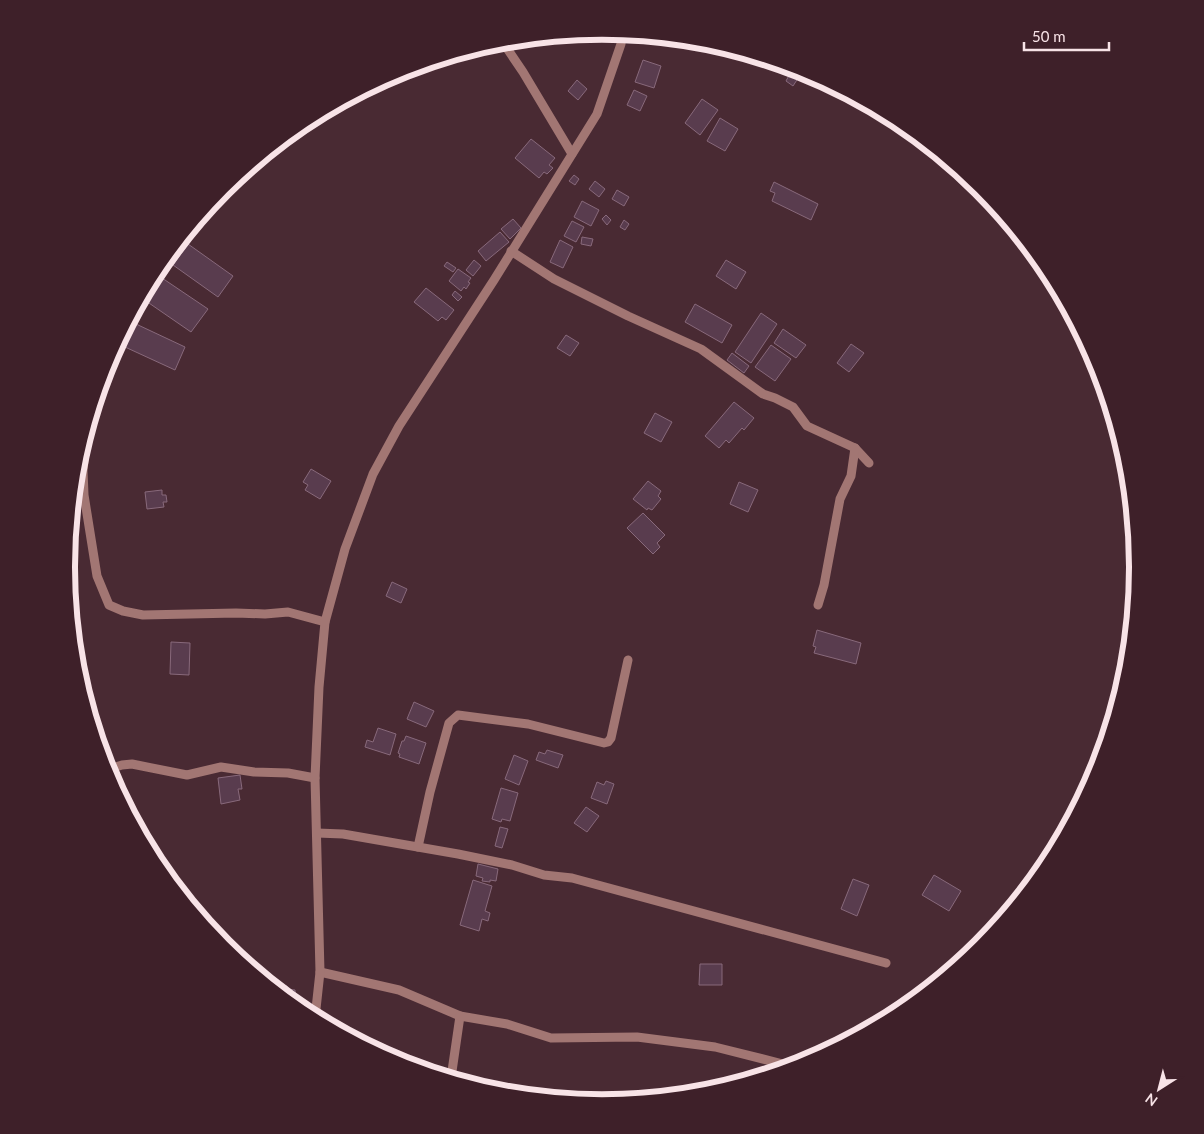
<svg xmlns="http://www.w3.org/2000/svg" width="1204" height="1134" font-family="Lato,sans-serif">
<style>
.building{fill:#593c4e;stroke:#88697b}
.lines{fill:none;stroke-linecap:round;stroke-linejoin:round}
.minor{stroke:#a27673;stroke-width:9}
.rim{fill:none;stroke:#f8e3e7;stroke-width:6}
</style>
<rect width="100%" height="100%" fill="#492a33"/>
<g class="building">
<path d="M643,60L661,66L654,88L635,82Z"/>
<path d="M793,68L802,72L793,86L786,81Z"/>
<path d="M577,80L587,89L578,100L568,91Z"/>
<path d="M634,90L647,96L640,111L627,105Z"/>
<path d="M702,99L718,110L700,135L685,123Z"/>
<path d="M720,118L738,129L725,151L707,141Z"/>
<path d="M531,139L555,158L549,165L553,168L547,174L544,172L539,178L515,158Z"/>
<path d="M574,175L579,179L575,185L569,181Z"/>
<path d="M595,181L605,189L599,197L589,189Z"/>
<path d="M774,182L818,204L811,220L772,201L775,193L770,191Z"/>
<path d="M617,190L629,197L624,206L612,199Z"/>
<path d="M582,201L599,210L591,226L574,217Z"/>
<path d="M606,215L611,220L607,225L602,219Z"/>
<path d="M513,219L521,228L510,239L501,229Z"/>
<path d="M624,220L629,224L625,230L620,227Z"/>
<path d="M572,221L584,227L576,242L564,236Z"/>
<path d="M500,232L509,242L486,261L478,251Z"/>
<path d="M184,236L189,240L185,246L179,242Z"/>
<path d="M582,237L593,239L591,246L581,244Z"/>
<path d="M560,240L573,247L563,268L550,262Z"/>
<path d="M188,244L233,276L218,297L173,265Z"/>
<path d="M474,260L481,266L473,276L466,270Z"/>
<path d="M726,260L746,272L736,289L716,276Z"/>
<path d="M447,262L456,268L453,272L444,266Z"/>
<path d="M458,269L471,278L468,282L470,283L466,289L464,287L461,291L449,281Z"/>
<path d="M162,278L208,309L191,332L146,301Z"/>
<path d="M426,288L454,310L446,320L442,317L438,321L414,302Z"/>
<path d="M455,291L462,297L458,301L452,295Z"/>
<path d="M695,304L732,325L722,343L685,322Z"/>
<path d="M761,313L777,324L751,363L735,352Z"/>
<path d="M136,324L185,347L175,370L125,347Z"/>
<path d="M783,329L806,345L796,358L774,343Z"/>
<path d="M566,335L579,343L570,356L557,348Z"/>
<path d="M851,344L864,353L849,372L837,363Z"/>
<path d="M771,345L791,359L775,381L755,367Z"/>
<path d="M732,353L749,366L744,373L727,360Z"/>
<path d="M734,402L754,418L744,430L742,428L729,443L726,440L719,448L705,436Z"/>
<path d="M655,413L672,422L661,442L644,433Z"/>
<path d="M311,469L331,481L320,499L305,490L308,485L303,482Z"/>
<path d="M648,481L661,491L658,496L661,499L652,510L648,508L647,510L633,499Z"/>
<path d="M739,482L758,490L748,512L730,504Z"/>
<path d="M162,490V495H166L167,502H163L164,507L147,509L145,492Z"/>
<path d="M643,513L665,535L657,543L660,547L653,554L627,528Z"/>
<path d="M392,582L407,589L401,603L386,596Z"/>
<path d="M817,630L861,643L856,664L814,653L816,647L813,646Z"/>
<path d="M171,642L190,643L189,675L170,674Z"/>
<path d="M414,702L434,711L426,727L407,719Z"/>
<path d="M378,728L396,734L390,755L365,747L367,740L373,742Z"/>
<path d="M406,736L426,743L419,764L399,757L400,754L398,753L402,741H404Z"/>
<path d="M547,750L563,755L558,768L536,760L539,752L545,754Z"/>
<path d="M514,755L528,761L519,785L505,779Z"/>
<path d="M240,775L242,789H238L240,800L221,804L218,778Z"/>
<path d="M606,781L614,784L607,804L591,798L597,782L604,785Z"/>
<path d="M501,788L518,793L510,821L502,819L501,822L492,819Z"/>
<path d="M586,807L599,816L587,832L574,823Z"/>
<path d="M500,827L508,829L502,848L495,846Z"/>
<path d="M478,864L498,869L496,881L490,880V882L482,881L483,878L476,876Z"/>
<path d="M934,875L961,891L949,911L922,895Z"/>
<path d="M853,879L869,885L857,916L841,909Z"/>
<path d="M473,880L492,886L485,911L490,913L488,921L482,919L479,931L460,925Z"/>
<path d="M700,964H722V985H699Z"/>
<path d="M275,986H287V989L295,990L296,1005L274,988Z"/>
</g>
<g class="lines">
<g class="minor">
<path d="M502,41L523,72L572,154"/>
<path d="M511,251L554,279L628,316L701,349L763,394L775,398L793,407L807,426L855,448L869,463"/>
<path d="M109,359L85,451L83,471L84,495L97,576L109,605L123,611L143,615L236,613L265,614L288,612L325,622"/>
<path d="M818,605L824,585L840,499L851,476L855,448"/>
<path d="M106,770L122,765L132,764L187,775L221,767L254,772L288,773L315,778"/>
<path d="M317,833L343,834L458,854L512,865L544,875L572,878L886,963"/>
<path d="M418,847L430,792L449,723L458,715L528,724L604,743L608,742L611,738L628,660"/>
<path d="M320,972L399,990L460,1016L451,1078"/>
<path d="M460,1016L507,1024L551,1038L637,1037L715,1047L783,1064"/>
<path d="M315,1018L320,972L315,778L319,687L325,622L345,549L373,474L399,426L494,280L597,114L621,44L622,33"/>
</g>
</g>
<path d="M0 0H1204V1134H0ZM75 567a527 527 0 1 1 1054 0a527 527 0 1 1-1054 0Z" fill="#3e2029" fill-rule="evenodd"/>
<path class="rim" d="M75 567a527 527 0 1 1 1054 0a527 527 0 1 1-1054 0Z"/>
<g transform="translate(1159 1089) rotate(216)" stroke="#3e2029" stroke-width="4" paint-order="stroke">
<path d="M0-4L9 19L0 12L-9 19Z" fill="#f8e3e7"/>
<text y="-8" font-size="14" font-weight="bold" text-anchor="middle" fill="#f8e3e7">N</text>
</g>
<path d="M1024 42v8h85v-8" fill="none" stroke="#f8e3e7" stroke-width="2.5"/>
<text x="1032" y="42" font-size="15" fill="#f8e3e7" stroke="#3e2029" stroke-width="4" paint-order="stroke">50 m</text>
</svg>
